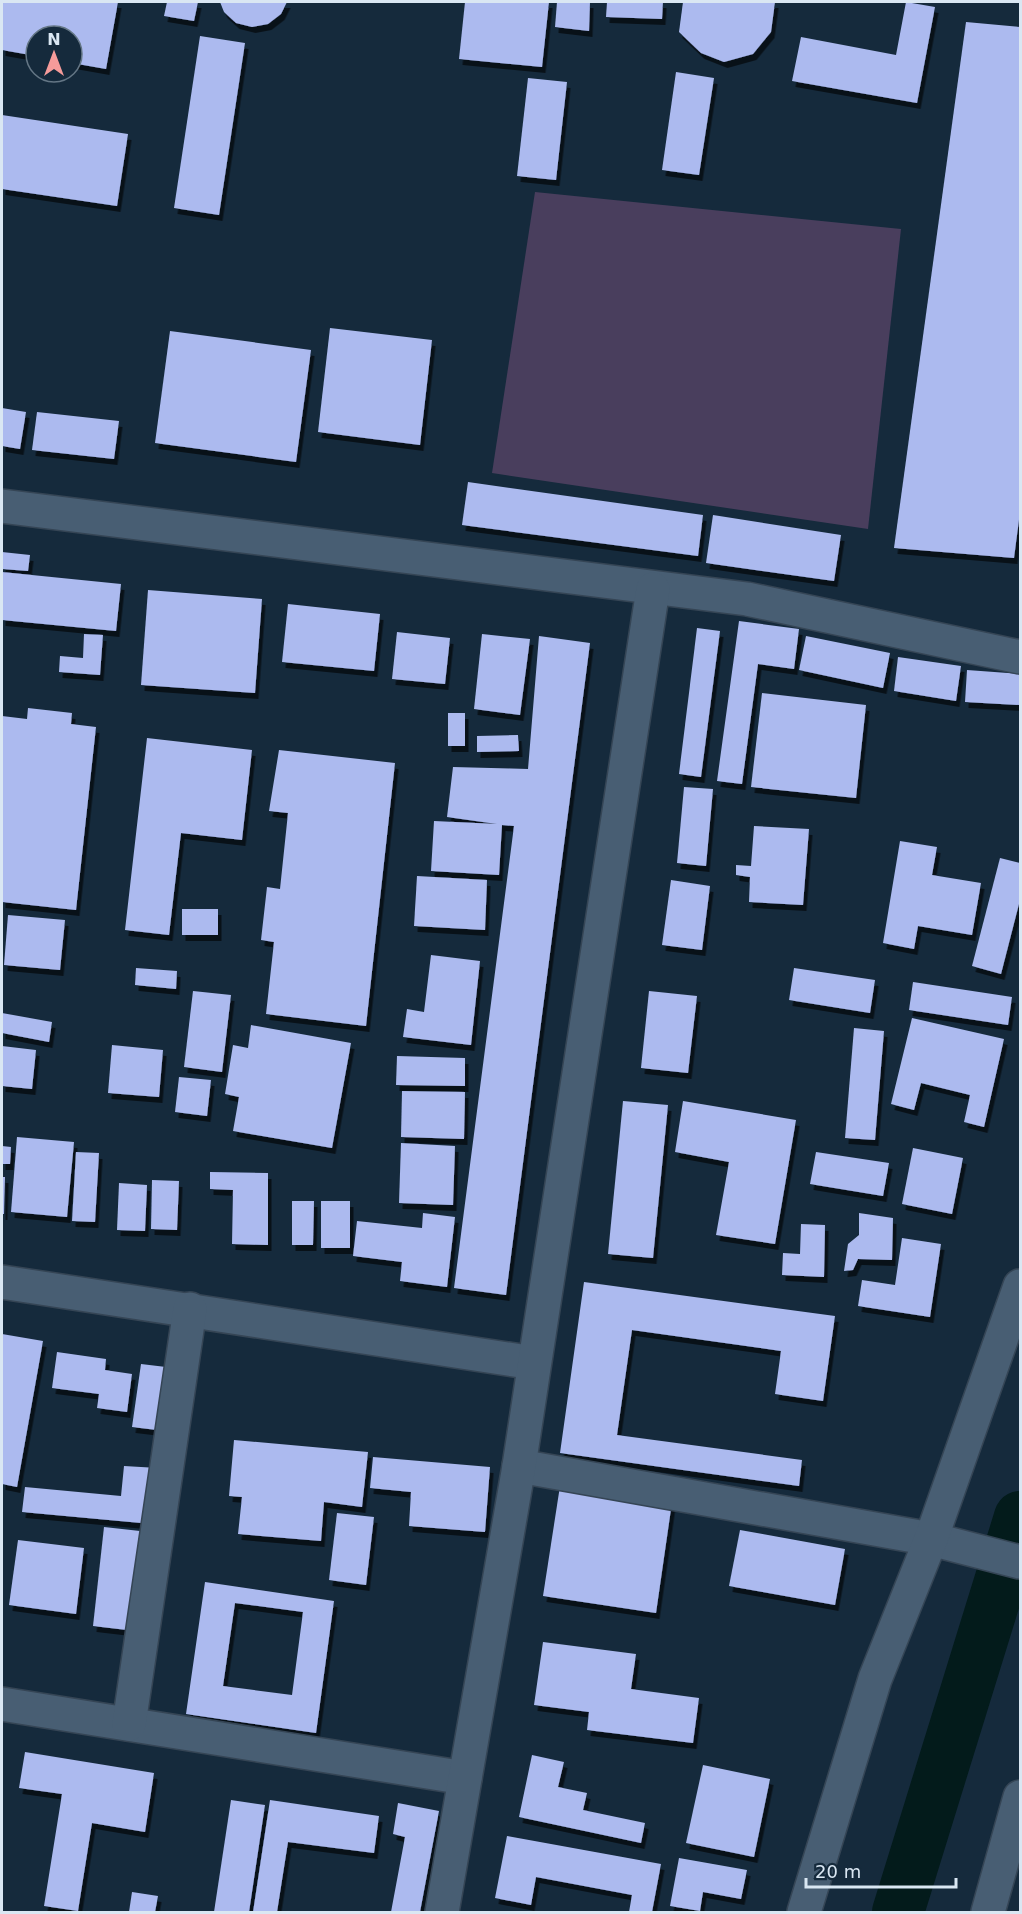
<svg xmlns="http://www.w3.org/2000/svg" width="1022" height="1914" font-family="'DejaVu Sans',sans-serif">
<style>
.green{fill:#493e5d}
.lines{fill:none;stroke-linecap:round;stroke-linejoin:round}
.canal{stroke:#031b1b;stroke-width:52}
.building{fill:#acbaef;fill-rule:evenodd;filter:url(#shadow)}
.minor-casing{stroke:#354555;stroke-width:36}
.minor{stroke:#485e73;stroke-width:33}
</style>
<defs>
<filter id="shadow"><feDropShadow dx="3.5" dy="6" stdDeviation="0" flood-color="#0009"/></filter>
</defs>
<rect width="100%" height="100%" fill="#152a3c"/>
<path class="green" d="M535,192L901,229L868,529L492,473Z"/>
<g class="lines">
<path class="canal" d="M898,1912L1020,1517"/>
</g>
<g class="building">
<path d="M2,2H118L106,69L72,63V36H36V56L2,50Z"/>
<path d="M167,2H198L194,21L164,16Z"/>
<path d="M220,2H287L281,14L268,24L252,27L236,23L224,12Z"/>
<path d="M465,2H549L542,67L459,59Z"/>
<path d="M557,2H590L589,31L555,27Z"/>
<path d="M607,2H663L662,19L606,17Z"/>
<path d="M683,2H775L771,32L753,54L724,62L701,53L679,32Z"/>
<path d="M906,2L935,7L917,103L792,81L801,37L896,55Z"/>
<path d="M966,22L1020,27V512L1014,558L894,548Z"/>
<path d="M200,36L245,43L219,215L174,208Z"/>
<path d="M676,72L714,78L699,175L662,170Z"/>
<path d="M528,78L567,82L556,180L517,176Z"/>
<path d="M2,115L128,134L117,206L2,189Z"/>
<path d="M330,328L432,340L420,445L318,432Z"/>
<path d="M170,331L311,350L296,462L155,443Z"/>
<path d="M2,408L26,412L20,449L2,446Z"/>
<path d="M37,412L119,421L114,459L32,450Z"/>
<path d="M468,482L703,515L698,556L462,525Z"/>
<path d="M713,515L841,535L834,581L706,563Z"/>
<path d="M2,552L30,555L28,571L2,569Z"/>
<path d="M2,572L121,584L116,631L2,620Z"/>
<path d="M148,590L262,599L255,693L141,685Z"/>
<path d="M288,604L380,614L374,671L282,662Z"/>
<path d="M739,621L799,629L794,669L758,664L742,784L717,781Z"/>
<path d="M697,628L720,631L701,777L679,774Z"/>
<path d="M397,632L450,638L445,684L392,679Z"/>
<path d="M84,634L103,635L100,675L59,672L60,656L83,658Z"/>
<path d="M482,634L530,639L520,715L474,709Z"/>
<path d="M539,636L590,643L506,1295L454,1288L514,826L502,825L499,875L431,871L434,821L497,824L447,817L453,767L528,769Z"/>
<path d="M806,636L890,653L883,688L799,670Z"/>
<path d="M898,657L961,666L956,701L894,691Z"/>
<path d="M967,670L1020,674V705L965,702Z"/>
<path d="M762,693L866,705L856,798L751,787Z"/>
<path d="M28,708L72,713L71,724L96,727L76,910L2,902V716L27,719Z"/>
<rect x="448" y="713" width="17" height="33"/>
<path d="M518,735L519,751L477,752V736Z"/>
<path d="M147,738L252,750L242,840L181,833L169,935L125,930Z"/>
<path d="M279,750L395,763L366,1026L266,1014L274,942L261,940L267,887L280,889L288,813L269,811Z"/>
<path d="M684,787L713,789L706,866L677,863Z"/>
<path d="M754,826L809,829L803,905L749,902L750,877L736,875V865L751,866Z"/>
<path d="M900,841L937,847L932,875L981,883L972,935L918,926L914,949L883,943Z"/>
<path d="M1000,858L1020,863V900L1001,974L972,966Z"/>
<path d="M417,876L487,880L485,930L414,926Z"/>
<path d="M671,880L710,886L702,950L662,945Z"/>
<rect x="182" y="909" width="36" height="26"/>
<path d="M8,915L65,920L60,970L4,965Z"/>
<path d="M431,955L480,961L471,1045L403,1037L407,1009L424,1012Z"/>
<path d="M136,968L177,971L176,989L135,985Z"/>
<path d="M794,968L875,980L870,1013L789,1000Z"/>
<path d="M913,982L1012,997L1008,1025L909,1010Z"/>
<path d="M193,991L231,995L222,1072L184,1067Z"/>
<path d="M649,991L697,996L688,1073L641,1068Z"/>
<path d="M2,1013L52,1022L49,1042L2,1033Z"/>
<path d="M912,1018L1004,1039L984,1127L964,1122L970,1095L921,1083L914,1110L891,1104Z"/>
<path d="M251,1025L351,1043L332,1148L233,1131L239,1097L225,1094L233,1045L248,1048Z"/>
<path d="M854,1028L884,1031L875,1140L845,1138Z"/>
<path d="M112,1045L163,1050L159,1097L108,1093Z"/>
<path d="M2,1046L36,1050L32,1089L2,1086Z"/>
<path d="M397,1056L465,1058V1086L396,1085Z"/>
<path d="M179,1077L211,1080L207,1116L175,1112Z"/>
<path d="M402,1091L465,1092L464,1139L401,1137Z"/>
<path d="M623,1101L668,1105L653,1258L608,1254Z"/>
<path d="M683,1101L796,1120L775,1244L716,1235L729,1162L675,1152Z"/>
<path d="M17,1137L74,1142L67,1217L11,1212Z"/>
<path d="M401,1143L455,1146L453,1205L399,1203Z"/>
<path d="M2,1146L11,1147L10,1164H2Z"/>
<path d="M913,1148L963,1158L952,1214L902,1204Z"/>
<path d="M76,1152L99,1153L95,1222L72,1221Z"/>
<path d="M816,1152L889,1163L883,1196L810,1184Z"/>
<path d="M210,1172L268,1173V1245L232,1244L233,1190L210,1189Z"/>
<path d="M2,1177H5L4,1214H2Z"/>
<path d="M152,1180L179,1181L177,1230L151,1229Z"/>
<path d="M119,1183L147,1185L145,1231L117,1230Z"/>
<path d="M292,1201H314L313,1245H292Z"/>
<rect x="321" y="1201" width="29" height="47"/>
<path d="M423,1213L455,1217L447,1287L400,1281L402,1262L353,1256L357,1221L422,1228Z"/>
<path d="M859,1213L893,1218L892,1260L858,1259L853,1270L844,1271L848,1244L859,1235Z"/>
<path d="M801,1224L825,1225L824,1277L782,1275L783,1253L800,1254Z"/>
<path d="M902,1238L941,1244L930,1317L858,1306L862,1280L895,1285Z"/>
<path d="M584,1282L835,1316L823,1401L775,1394L781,1351L632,1330L617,1435L802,1460L799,1486L560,1453Z"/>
<path d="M2,1334L43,1341L17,1487L2,1484Z"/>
<path d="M57,1352L106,1359L105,1370L132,1374L127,1412L97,1408L99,1394L52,1388Z"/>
<path d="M141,1364L166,1367L157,1430L132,1427Z"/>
<path d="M234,1440L368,1452L362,1507L324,1502L321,1541L238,1534L242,1497L229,1496Z"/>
<path d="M373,1457L490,1467L485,1532L409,1526L411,1492L370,1488Z"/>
<path d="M124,1466L158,1468L152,1524L22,1512L25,1487L121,1496Z"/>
<path d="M560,1486L672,1502L656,1613L543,1596Z"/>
<path d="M337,1513L374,1517L366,1585L329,1580Z"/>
<path d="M104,1527L140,1531L127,1630L93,1626Z"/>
<path d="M740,1530L845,1549L835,1605L729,1586Z"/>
<path d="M18,1540L84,1548L76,1614L9,1605Z"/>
<path d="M205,1582L334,1601L316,1733L186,1714ZM235,1603L303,1612L292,1695L223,1686Z"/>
<path d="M543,1642L636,1654L631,1689L699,1698L693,1743L587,1730L589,1712L534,1705Z"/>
<path d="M25,1752L154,1773L145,1832L92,1823L78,1911L44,1906L62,1794L19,1788Z"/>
<path d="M532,1755L564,1762L558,1787L587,1793L583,1810L645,1823L641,1843L519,1817Z"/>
<path d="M703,1765L770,1779L754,1857L686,1843Z"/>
<path d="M231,1800L265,1805L249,1912H214Z"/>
<path d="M270,1800L379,1816L374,1853L288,1842L277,1912H253Z"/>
<path d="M398,1803L439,1811L420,1912H391L405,1837L393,1834Z"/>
<path d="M507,1836L661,1864L652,1912H629L632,1895L536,1877L531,1905L495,1898Z"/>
<path d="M679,1858L747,1870L741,1899L703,1892L700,1911L670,1906Z"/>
<path d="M132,1892L158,1896L155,1912H129Z"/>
</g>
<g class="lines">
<defs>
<g id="minor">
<path d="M2,506L747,599L1020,657"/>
<path d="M2,1282L534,1363"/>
<path d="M519,1466L931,1539L1020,1562"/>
<path d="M2,1704L465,1778"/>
<path d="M129,1724L190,1309"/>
<path d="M442,1912L519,1466L653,589"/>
<path d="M804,1912L875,1679L931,1539L1020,1286"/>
<path d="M988,1912L1020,1797"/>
</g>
</defs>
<use href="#minor" class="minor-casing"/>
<use href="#minor" class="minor"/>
</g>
<rect width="1022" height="1914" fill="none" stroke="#dae7f3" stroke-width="6"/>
<g transform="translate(54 54)"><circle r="28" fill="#152a3c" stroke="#647685" stroke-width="1.5"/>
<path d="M0-4.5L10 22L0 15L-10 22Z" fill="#f59b9a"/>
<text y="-9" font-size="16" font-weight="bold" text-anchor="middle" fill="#dae7f3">N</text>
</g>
<path d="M806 1878v9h150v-9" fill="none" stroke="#dae7f3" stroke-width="3"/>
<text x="815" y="1878" font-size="18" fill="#dae7f3" stroke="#152a3c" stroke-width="4.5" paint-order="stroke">20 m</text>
</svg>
